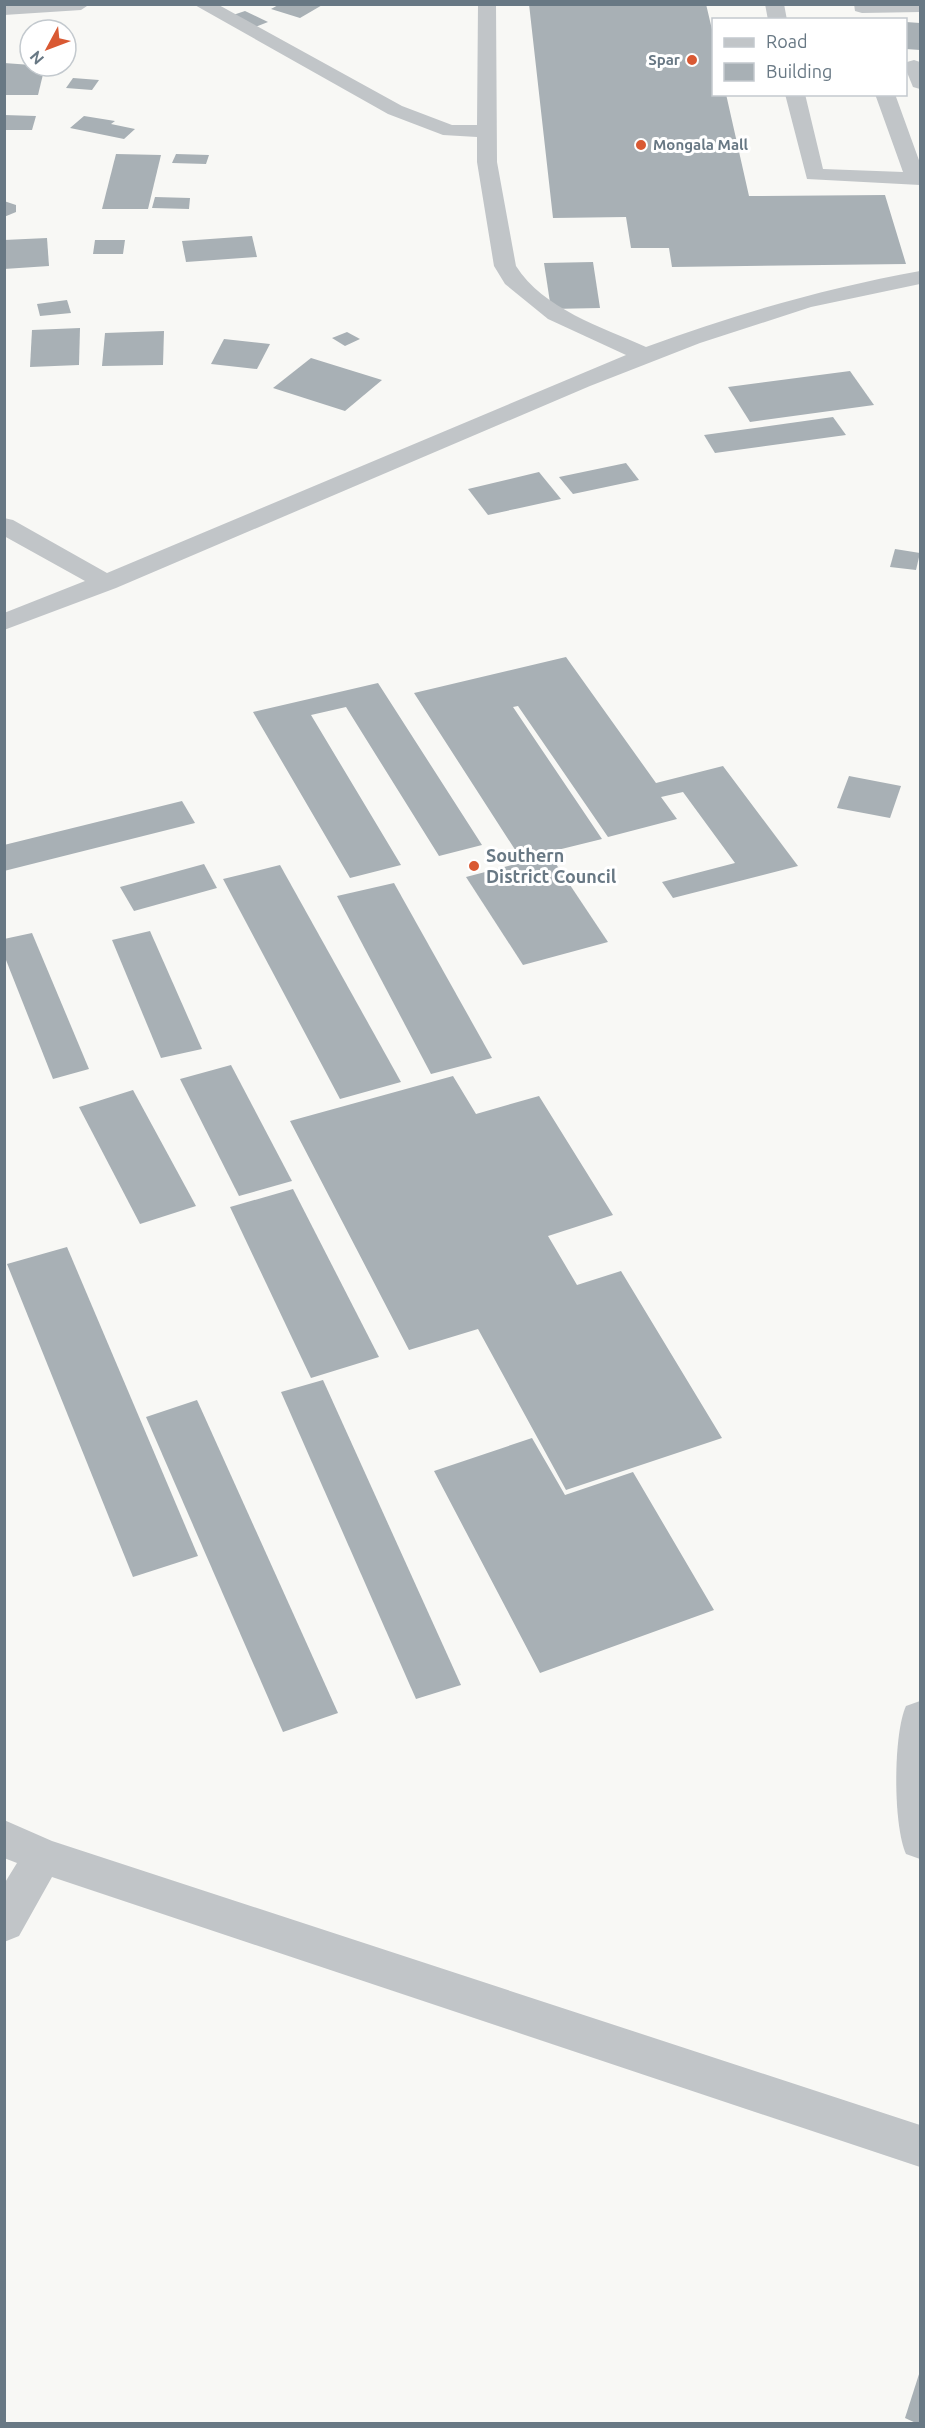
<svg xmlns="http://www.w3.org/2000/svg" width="925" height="2428" font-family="Ubuntu,sans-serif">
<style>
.building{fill:#a8b0b5}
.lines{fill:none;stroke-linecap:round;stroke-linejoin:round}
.minor{fill:#c1c5c8;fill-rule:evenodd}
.poi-dot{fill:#d95933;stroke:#fff;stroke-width:2}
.labels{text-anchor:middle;stroke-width:6;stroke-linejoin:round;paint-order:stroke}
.far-poi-label{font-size:15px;font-weight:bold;fill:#687884;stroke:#fff;text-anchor:end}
.poi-label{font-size:18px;font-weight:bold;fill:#687884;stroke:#fff;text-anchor:start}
</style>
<rect width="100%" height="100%" fill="#f8f8f5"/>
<g class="building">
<path d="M280,4H324L300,18L271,9Z"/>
<path d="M529,4H706L714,38V94H726L749,196L885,195L906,264L672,267L669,248H631L626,217L553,218Z"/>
<path d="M245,11L268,22L250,29L227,17Z"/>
<path d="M906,22L920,23V50L906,49Z"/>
<path d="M4,63L45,66L38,95H4Z"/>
<path d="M73,78L99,80L92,90L66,88Z"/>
<path d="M4,115L36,116L32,130H4Z"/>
<path d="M84,116L115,121L111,124L135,129L124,139L70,128Z"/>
<path d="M116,154L161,155L148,209H102Z"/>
<path d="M176,154L209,155L206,164L172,163Z"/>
<path d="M155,197L190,198L189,209L152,208Z"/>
<path d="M4,201L16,205V212L4,217Z"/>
<path d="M252,236L257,257L186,262L182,241Z"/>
<path d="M47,238L49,266L4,269V240Z"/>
<path d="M95,240H125L123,254H93Z"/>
<path d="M593,262L600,308L551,309L544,263Z"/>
<path d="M67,300L71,313L40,316L37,304Z"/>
<path d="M80,328L79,365L30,367L32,330Z"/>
<path d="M164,331L163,365L102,366L105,333Z"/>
<path d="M347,332L360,339L345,346L332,338Z"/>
<path d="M224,339L270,344L257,369L211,364Z"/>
<path d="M311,358L382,380L345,411L273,388Z"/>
<path d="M850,371L874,405L750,422L728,387Z"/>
<path d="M833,417L846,435L715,453L704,435Z"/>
<path d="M626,463L639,480L573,494L559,477Z"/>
<path d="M539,472L561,499L488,515L468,489Z"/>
<path d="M895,549L920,553L916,570L890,567Z"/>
<path d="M566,657L656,783L723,766L798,866L673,898L662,882L735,863L683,792L661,797L677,819L608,837L518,706L513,707L602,839L521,859L414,693Z"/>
<path d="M378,683L482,845L439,856L346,707L311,715L401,865L350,878L253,712Z"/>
<path d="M849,776L901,786L890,818L837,808Z"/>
<path d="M182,801L195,823L4,871V845Z"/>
<path d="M550,855L608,942L523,965L466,877Z"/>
<path d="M204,864L217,888L134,911L120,887Z"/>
<path d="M280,865L401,1082L340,1099L223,879Z"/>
<path d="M394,883L492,1058L431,1074L337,896Z"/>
<path d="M150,931L202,1049L161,1058L112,940Z"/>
<path d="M32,933L89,1069L53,1079L4,955V939Z"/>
<path d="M231,1065L292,1181L239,1196L180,1079Z"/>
<path d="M453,1076L476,1114L539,1096L613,1215L548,1236L577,1285L621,1271L722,1438L566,1490L478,1329L409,1350L290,1121Z"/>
<path d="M133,1090L196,1206L140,1224L79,1107Z"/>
<path d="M293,1189L379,1357L311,1378L230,1207Z"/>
<path d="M67,1247L198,1556L133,1577L7,1264Z"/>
<path d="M323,1380L461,1685L416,1699L281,1392Z"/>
<path d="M197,1400L338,1713L283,1732L146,1417Z"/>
<path d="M532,1438L565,1495L633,1472L714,1610L540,1673L434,1471Z"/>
<path d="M920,2371V2424H918L905,2418Z"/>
</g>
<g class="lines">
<g class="minor">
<path d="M4,4H90L81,10L4,15Z"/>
<path d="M193,4H217L402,106L452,125H477L478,4H496L497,162L516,266C543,309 602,327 646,347C736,314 826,288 920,271V284L811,307L700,343L590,386L116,588L4,630V613L85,581L4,536V518L13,520L107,573L626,355L548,319L505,284L494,266L477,162V137L443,135L388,114Z"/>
<path d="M765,4H784L787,20H768Z"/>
<path d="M854,4H920V12L862,13L855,11Z"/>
<path d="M914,60L920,62V89L913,87L906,70L907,62Z"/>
<path d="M785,94H805L823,169L903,172L875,94H895L920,163V185L807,179Z"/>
<path d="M920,1701V1859L906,1854C893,1826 893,1734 906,1706Z"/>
<path d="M4,1820L52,1841L920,2125V2167L52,1877L19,1936L4,1942V1884L17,1863L4,1858Z"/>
</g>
</g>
<g class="poi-dot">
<circle cx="692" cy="60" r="6"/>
<circle cx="641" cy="145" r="6"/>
<circle cx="474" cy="866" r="6"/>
</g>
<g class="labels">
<g class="far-poi-label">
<text x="680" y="65">Spar</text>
<text x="653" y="150" text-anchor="start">Mongala Mall</text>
</g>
<g class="poi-label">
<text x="486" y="862">Southern<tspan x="486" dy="21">District Council</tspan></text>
</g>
</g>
<rect width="925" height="2428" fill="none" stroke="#687884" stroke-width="12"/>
<rect x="712" y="18" width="195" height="78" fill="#ffffff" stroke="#c3c9ce" stroke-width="1.5"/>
<rect x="724" y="38" width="30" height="9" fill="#c1c5c8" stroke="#c3c9ce" stroke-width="1.5"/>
<text x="766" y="48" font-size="18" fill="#687884">Road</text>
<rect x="724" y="63" width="30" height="18" fill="#a8b0b5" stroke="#c3c9ce" stroke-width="1.5"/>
<text x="766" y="78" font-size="18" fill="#687884">Building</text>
<g transform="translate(48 48) rotate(229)"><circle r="28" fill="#ffffff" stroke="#c3c9ce" stroke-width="1.5"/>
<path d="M0-4.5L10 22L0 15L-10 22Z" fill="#d95933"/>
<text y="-9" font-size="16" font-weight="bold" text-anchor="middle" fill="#687884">N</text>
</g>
</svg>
